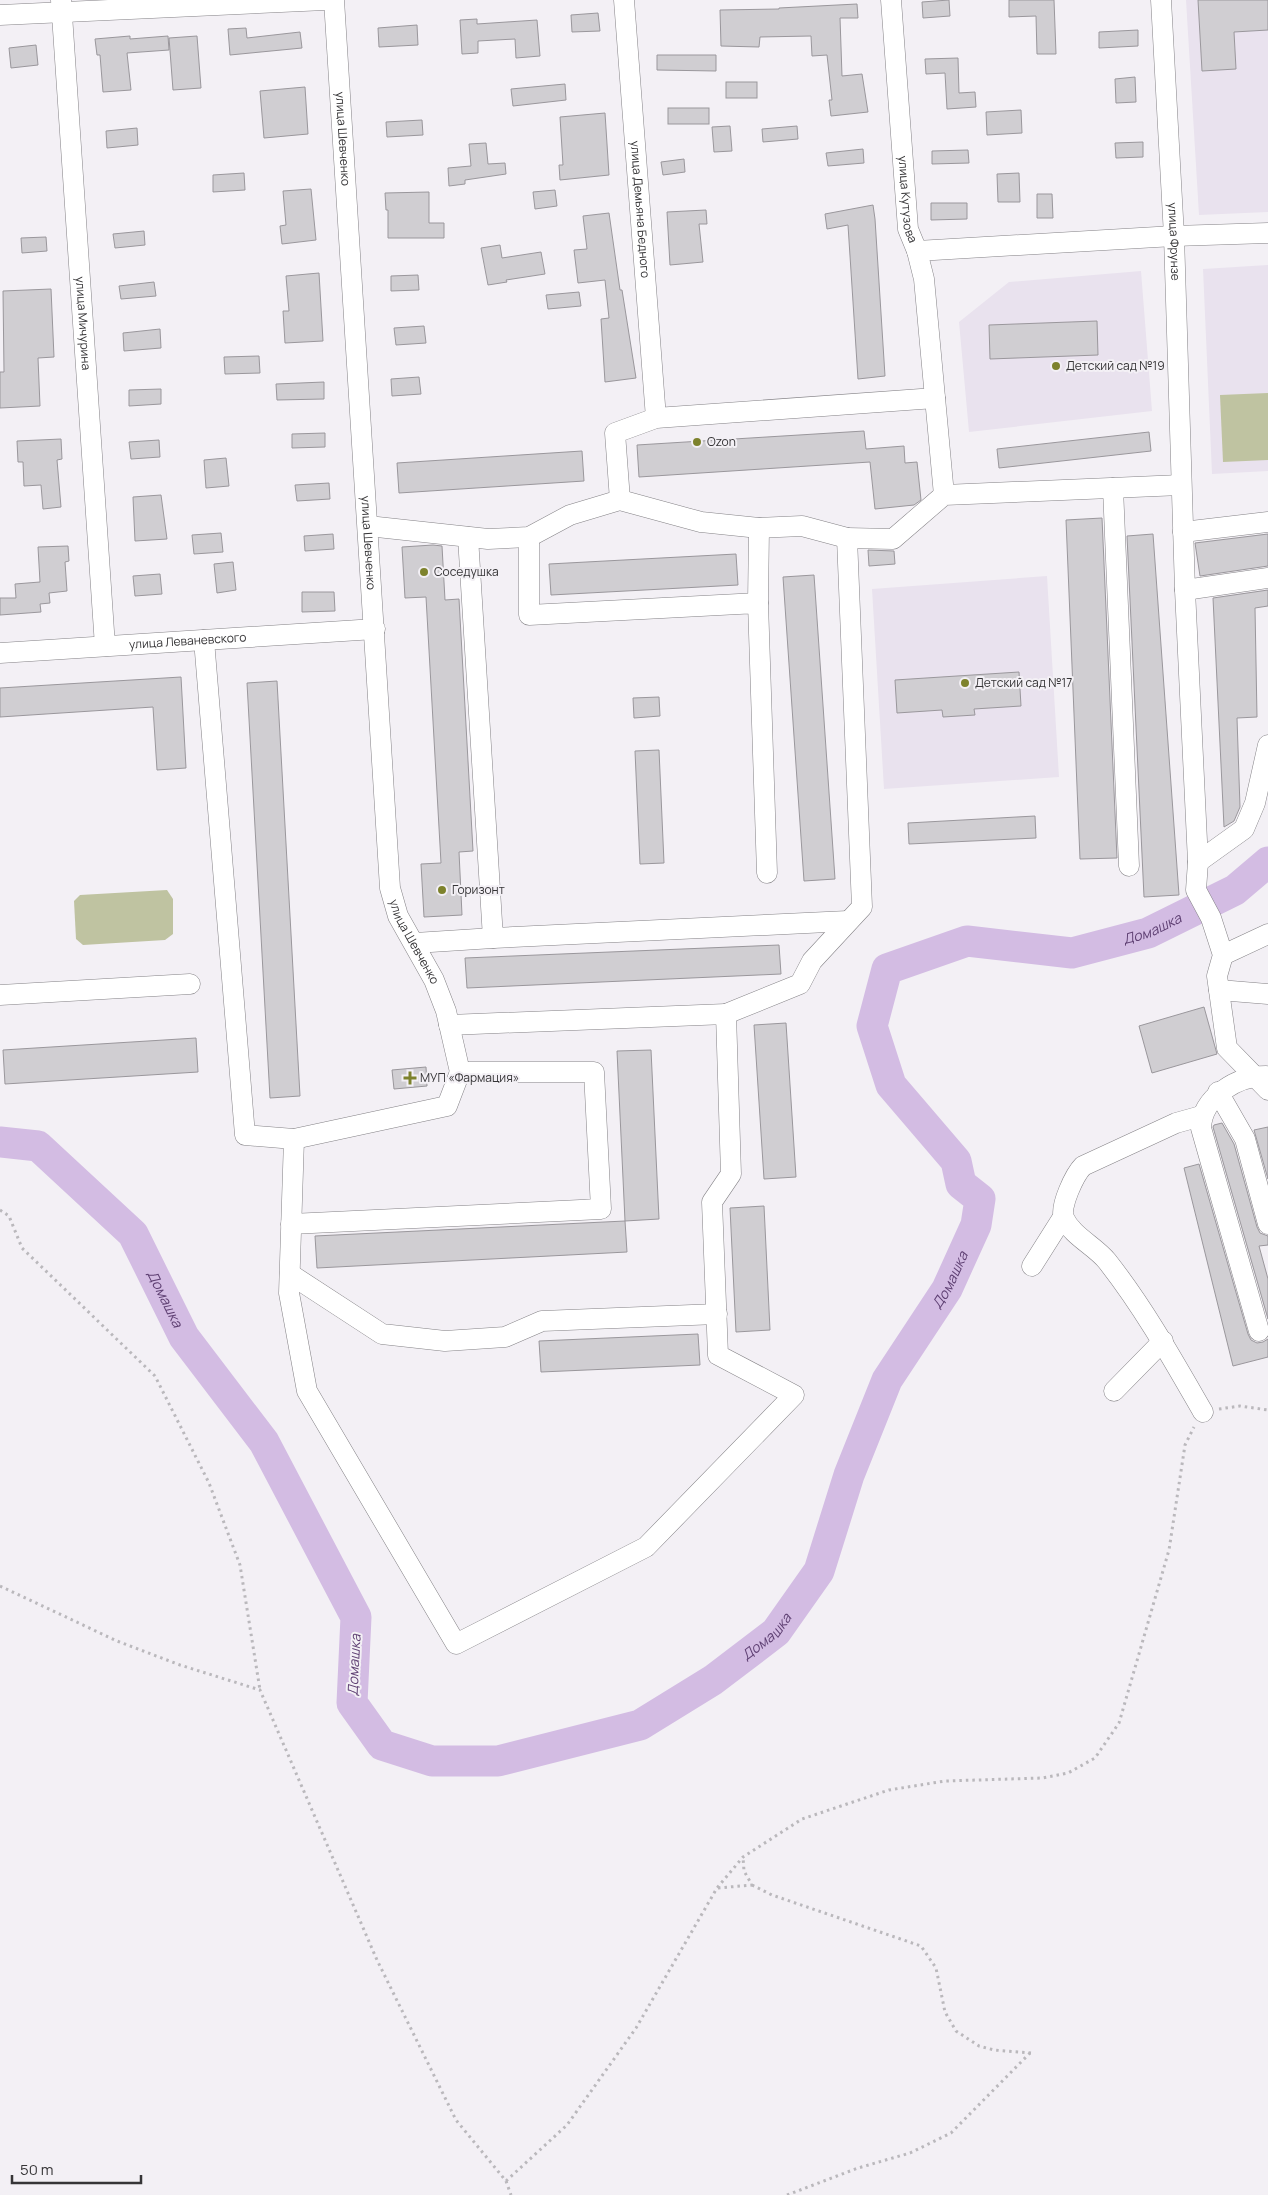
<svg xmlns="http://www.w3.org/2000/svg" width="1268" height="2195" font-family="Manrope,sans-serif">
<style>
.built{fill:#e9e2ee}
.pitch{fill:#bfc3a1}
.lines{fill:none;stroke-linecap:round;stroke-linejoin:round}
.river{stroke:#d3bce3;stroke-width:31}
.building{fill:#d0ced2;stroke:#9a979c}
.minor-casing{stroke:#848286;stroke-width:21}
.path{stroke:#bab8bc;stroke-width:3;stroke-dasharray:2.5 4;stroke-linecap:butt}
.minor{stroke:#fff;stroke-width:20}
.poi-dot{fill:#7d822c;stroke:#f3f0f5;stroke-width:2}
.labels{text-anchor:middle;stroke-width:4;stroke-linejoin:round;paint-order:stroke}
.street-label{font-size:12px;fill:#363537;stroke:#f3f0f5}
.poi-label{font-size:12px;fill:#363537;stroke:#f3f0f5;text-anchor:start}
.water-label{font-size:14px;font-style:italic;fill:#5f4073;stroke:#f3f0f5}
</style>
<rect width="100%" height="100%" fill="#f3f0f5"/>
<g class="built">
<path d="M1186,0H1268V212L1199,215Z"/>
<path d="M1268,265V471L1212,474L1203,269Z"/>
<path d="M1141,271L1152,411L969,432L959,322L1009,282Z"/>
<path d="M1047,576L1059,777L884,789L872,589Z"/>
</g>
<g class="pitch">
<path d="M1268,393V460L1223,462L1220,395Z"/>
<path d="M167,890L173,899V934L165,940L83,945L76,939L74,901L80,895Z"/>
</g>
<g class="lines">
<path class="river" id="s1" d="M0,1142L38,1146L133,1234L184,1337L264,1442L356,1617L352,1703L382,1745L432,1761H498L640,1725L713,1680L776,1632L819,1571L849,1475L887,1380L947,1289L976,1225L980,1199L961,1184L956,1161L891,1085L872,1026L887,969L967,941L1072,953L1148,933L1235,890L1268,862"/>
</g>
<g class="building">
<path d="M949,0L950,16L923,18L922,2Z"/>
<path d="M1009,0H1054L1056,54H1037L1036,16L1009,17Z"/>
<path d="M1198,0H1268V30L1234,32L1236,69L1202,71Z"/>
<path d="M857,4L858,18H840L842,76L862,74L868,112L831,116L829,100H832L827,55L812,56L811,36L760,37L759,47L721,46L720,10L779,9V8Z"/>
<path d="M598,13L600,31L572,32L571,15Z"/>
<path d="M477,19V24L537,20L540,56L516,58L515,39L478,41V53L462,54L460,20Z"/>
<path d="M417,25L418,45L379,47L378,28Z"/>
<path d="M246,28L247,38L300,32L302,48L230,55L228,29Z"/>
<path d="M1138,30V46L1099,48V32Z"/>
<path d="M130,36V39L168,36L169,50L127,53L131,90L103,92L100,55H97L95,39Z"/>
<path d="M197,36L201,88L173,90L169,38Z"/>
<path d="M36,45L38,65L11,68L9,48Z"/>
<path d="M657,55H716V71L657,70Z"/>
<path d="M958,58L959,93L975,92L976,107L947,109L945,73L926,74L925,59Z"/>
<path d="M1135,77L1136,102L1116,103L1115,79Z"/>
<rect x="726" y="82" width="31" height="16"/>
<path d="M565,84L566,100L513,106L511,89Z"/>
<path d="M305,87L308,134L264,138L260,91Z"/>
<rect x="668" y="108" width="41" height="16"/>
<path d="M1021,110L1022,133L987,135L986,112Z"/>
<path d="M605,113L609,175L560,180L559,165H563L560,117Z"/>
<path d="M422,120L423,135L387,137L386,122Z"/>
<path d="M730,126L732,151L714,152L712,127Z"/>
<path d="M797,126L798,139L763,142L762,129Z"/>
<path d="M137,128L138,145L107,148L106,131Z"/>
<path d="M1143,142V157L1116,158L1115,143Z"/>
<path d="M486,143L488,164L505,163L506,174L465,180V184L449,186L448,168L471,166L469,144Z"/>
<path d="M863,149L864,163L828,166L826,153Z"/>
<path d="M968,150L969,163L932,164V151Z"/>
<path d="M684,159L685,172L663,175L661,162Z"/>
<path d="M244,173L245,190L213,192V175Z"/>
<path d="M1019,173L1020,202H998L997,174Z"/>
<path d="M311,189L316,240L282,244L280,226L286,225L283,191Z"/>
<path d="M555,190L557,206L535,209L533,192Z"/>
<path d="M429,192V223H444V238H388V210H386L385,193Z"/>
<path d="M1037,194H1052L1053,218H1037Z"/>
<path d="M931,203H967V219L931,220Z"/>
<path d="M873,205L875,219L885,376L858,379L848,225L827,229L825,214Z"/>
<path d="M706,210L707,224H699L703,262L670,265L667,212Z"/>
<path d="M609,213L620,290H622L636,378L605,382L601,319L609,318L605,280L578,283L574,250L587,249L583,216Z"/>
<path d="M144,231L145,245L115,248L113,234Z"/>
<path d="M46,237L47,251L22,253L21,238Z"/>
<path d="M500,245L502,258L541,252L545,274L506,280L507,282L488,285L481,248Z"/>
<path d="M319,273L323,341L285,343L283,311H289L286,276Z"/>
<path d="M418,275L419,290L391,291V276Z"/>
<path d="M154,282L156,296L121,299L119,286Z"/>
<path d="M51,289L54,357L38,358L40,406L0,408V372H4L3,291Z"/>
<path d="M579,292L581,306L548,309L546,295Z"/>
<path d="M1097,321L1098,355L990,359L989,325Z"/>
<path d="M424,326L426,343L396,345L394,328Z"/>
<path d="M160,329L161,348L124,351L123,333Z"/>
<path d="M259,356L260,373L225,374L224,357Z"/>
<path d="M419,377L421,394L392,396L391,379Z"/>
<path d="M324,382V399L277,400L276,384Z"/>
<path d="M161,389V404L129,406V390Z"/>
<path d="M864,431L866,449L904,446L905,463L917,462L921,500L914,505L875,509L870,462L639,477L637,445Z"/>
<path d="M1149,432L1151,451L999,468L997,449Z"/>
<path d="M325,433V447L292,448V434Z"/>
<path d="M61,439L62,459L57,460L61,507L43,509L41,485L24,486L23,462H18L17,441Z"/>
<path d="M159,440L160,457L131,459L129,442Z"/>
<path d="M582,451L584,481L399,493L397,463Z"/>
<path d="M226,458L229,486L206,488L204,460Z"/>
<path d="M329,483L330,499L297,501L295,485Z"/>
<path d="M161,495L167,539L135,541L133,497Z"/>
<path d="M1102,518L1117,858L1080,859L1066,520Z"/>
<path d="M221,533L223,552L194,554L192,535Z"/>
<path d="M333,534L334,549L305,551L304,536Z"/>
<path d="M1153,534L1179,895L1144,897L1127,536Z"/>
<path d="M1268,534V566L1200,576L1195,543Z"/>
<path d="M433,545L442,546L445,600L459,599L473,851L459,852L462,915L424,917L421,864L441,863L426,597L405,598L402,547Z"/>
<path d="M68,546L69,561L65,562L67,591L49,593L50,603L40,604L41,612L0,615V598H16L15,584L40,582L38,547Z"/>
<path d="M868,550L894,551L895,564L869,566Z"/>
<path d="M736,554L738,585L551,595L549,564Z"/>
<path d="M233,562L236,590L217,593L214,564Z"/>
<path d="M160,574L162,594L135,596L133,576Z"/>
<path d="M814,575L835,879L804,881L783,577Z"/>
<path d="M1268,590V606L1255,608L1257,717L1237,718L1240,807L1234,821L1224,827L1213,598Z"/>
<path d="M302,592H334L335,611L302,612Z"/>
<path d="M1019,672L1021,706L974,709L975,715L943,717L942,710L897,713L895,680Z"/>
<path d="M181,677L186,768L157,770L153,707L0,717V688Z"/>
<path d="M277,681L300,1096L270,1098L247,683Z"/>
<path d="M659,697L660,716L634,718L633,698Z"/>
<path d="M659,750L664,863L640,864L635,751Z"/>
<path d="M1035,816L1036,838L909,844L908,823Z"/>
<path d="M779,945L781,974L467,988L465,958Z"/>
<path d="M1204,1007L1217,1054L1152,1073L1139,1026Z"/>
<path d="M786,1023L796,1177L764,1179L754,1025Z"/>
<path d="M196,1038L198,1072L5,1084L3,1050Z"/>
<path d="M651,1050L659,1219L625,1221L617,1051Z"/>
<path d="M426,1067L427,1086L394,1089L392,1070Z"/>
<path d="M1222,1123L1234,1144L1257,1227L1260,1233L1268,1236V1245L1259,1246L1268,1279V1319L1213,1127L1214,1125Z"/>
<path d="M1268,1127V1179L1254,1130Z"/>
<path d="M1199,1164L1248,1334L1251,1340L1257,1343L1263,1342L1268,1339V1357L1233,1366L1184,1168Z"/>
<path d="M764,1206L770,1330L736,1332L730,1208Z"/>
<path d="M625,1221L627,1252L317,1268L315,1236Z"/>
<path d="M698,1334L700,1365L541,1372L539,1341Z"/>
</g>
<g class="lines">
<defs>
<g id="minor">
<path id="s2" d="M61,0L105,646"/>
<path id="s3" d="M334,0L390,888L398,916L434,980L446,1011L460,1072"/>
<path id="s4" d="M624,0L656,418"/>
<path id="s5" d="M891,0L908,229L917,251L924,279L944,495"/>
<path id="s6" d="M1161,0L1174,236L1185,590L1198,862L1196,890L1211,918L1223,955L1217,976L1227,1048L1268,1090"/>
<path d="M0,15L325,0"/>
<path d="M917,251L1174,236L1268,233"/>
<path d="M1113,488L1129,866"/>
<path d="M620,500L615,433L656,418L935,398"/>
<path d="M368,526L488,539L529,537L570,515L620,500L701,522L759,528L802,526L847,538"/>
<path d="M1183,532L1268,522"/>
<path d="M468,537L493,938L848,921"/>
<path d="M529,537V615L758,603L767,873"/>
<path d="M1185,590L1268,578"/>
<path d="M758,603L759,528"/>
<path d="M204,640L245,1135L294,1139L447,1106L460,1072H594L601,1209L291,1224"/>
<path id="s7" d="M0,653L375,629"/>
<path d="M1198,862L1244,829L1255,803L1268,745"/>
<path d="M415,943L493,938"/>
<path d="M1223,955L1268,934"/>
<path d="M1219,990L1268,994"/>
<path d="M0,995L190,984"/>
<path d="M726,1014L800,984L812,961L862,907L847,538L893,539L944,495L1181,485"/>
<path d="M1218,1092L1245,1139L1268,1224"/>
<path d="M1201,1116L1176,1123L1083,1166C1075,1174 1059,1207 1064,1218C1072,1236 1095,1246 1107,1261C1144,1308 1173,1360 1203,1412"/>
<path d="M294,1139L289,1293L307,1391L456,1644L646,1547L794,1395L718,1355L712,1202L731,1174L726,1014L449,1025"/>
<path d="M1032,1266L1063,1217"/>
<path d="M290,1274L382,1334L445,1341L505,1337L542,1321L717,1314"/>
<path d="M1259,1331L1201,1128C1202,1097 1237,1076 1266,1076"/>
<path d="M1114,1391L1163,1341"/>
</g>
</defs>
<use href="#minor" class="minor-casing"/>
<g class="path">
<path d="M0,1210L9,1216L22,1248L155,1376L209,1483L240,1565L260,1690"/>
<path d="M1219,1409L1240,1406L1268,1410"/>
<path d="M0,1586L117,1641L180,1665L260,1690L377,1960L456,2120L506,2181L511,2195"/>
<path d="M752,1885L772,1895L921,1946L936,1968L945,2012L956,2031L979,2046L994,2050L1031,2053"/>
<path d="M718,1888L752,1885L744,1871L743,1857"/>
<path d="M506,2181L567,2125L636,2028L717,1888L743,1857L802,1819L889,1790L945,1781L1042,1778L1068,1773L1095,1758L1119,1723L1169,1550L1185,1445L1194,1427"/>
<path d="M787,2195L858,2168L910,2153L951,2133L1030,2053"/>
</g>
<use href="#minor" class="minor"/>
</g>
<g class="poi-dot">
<circle cx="1056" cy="366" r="5"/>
<circle cx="697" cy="442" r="5"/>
<circle cx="424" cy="572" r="5"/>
<circle cx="965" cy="683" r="5"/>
<circle cx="442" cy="890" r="5"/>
<path d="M407.5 1070.5h5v5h5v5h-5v5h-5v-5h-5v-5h5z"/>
</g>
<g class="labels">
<g class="street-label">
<text dy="4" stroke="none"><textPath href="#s3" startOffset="139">улица Шевченко</textPath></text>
<text dy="4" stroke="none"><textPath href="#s5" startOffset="200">улица Кутузова</textPath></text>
<text dy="4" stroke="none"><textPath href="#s4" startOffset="210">улица Демьяна Бедного</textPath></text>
<text dy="4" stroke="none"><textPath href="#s6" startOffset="242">улица Фрунзе</textPath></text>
<text dy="4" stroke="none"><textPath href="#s2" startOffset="324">улица Мичурина</textPath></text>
<text dy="4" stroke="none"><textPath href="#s3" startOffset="544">улица Шевченко</textPath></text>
<text dy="4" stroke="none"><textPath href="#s7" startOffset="188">улица Леваневского</textPath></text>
<text dy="4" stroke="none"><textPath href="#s3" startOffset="949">улица Шевченко</textPath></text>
</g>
<g class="poi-label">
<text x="1066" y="370">Детский сад №19</text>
<text x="707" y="446">Ozon</text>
<text x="434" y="576">Соседушка</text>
<text x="975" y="687">Детский сад №17</text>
<text x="452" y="894">Горизонт</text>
<text x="420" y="1082">МУП «Фармация»</text>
</g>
<g class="water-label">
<text dy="5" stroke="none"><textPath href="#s1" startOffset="2206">Домашка</textPath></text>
<text dy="5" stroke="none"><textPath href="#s1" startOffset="1576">Домашка</textPath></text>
<text dy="5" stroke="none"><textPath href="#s1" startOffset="240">Домашка</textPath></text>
<text dy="5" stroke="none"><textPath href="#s1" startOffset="1170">Домашка</textPath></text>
<text transform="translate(354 1665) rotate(-87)" y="5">Домашка</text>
</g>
</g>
<path d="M12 2175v8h129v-8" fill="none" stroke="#363537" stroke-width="2.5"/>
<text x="20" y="2175" font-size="15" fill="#363537" stroke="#f3f0f5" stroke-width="4" paint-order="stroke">50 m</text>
</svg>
